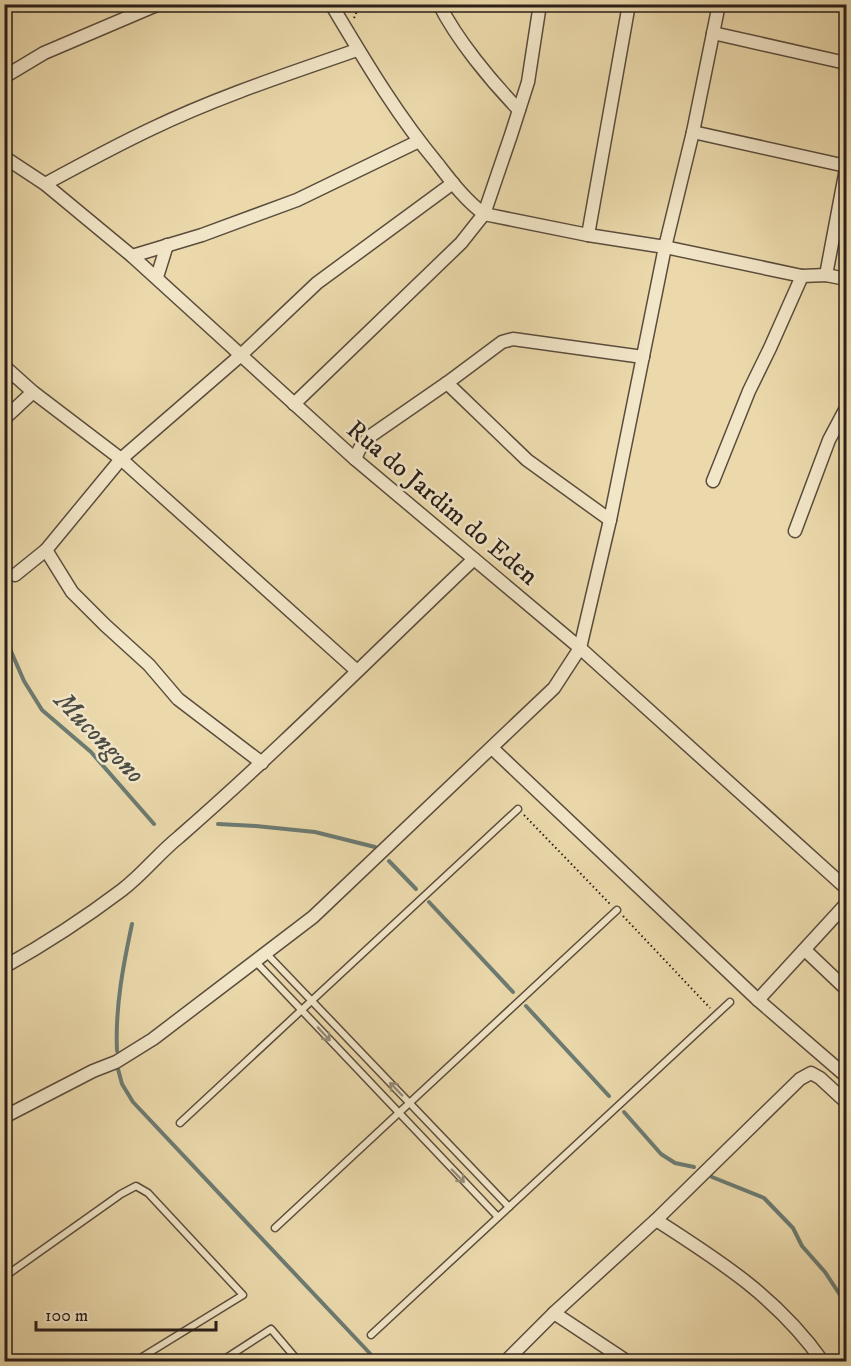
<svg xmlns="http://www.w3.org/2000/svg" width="851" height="1366" font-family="'IM FELL DW Pica',serif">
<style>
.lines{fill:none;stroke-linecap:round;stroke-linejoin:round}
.stream{stroke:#6c7b72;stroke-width:4}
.lane-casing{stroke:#5a4d3d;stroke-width:9}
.street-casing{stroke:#5a4d3d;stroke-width:15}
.path{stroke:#291e18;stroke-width:2;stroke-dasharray:1.5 3;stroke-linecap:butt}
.lane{stroke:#f2e6c8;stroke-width:6}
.street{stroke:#f2e6c8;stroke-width:12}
.oneway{stroke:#988c79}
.labels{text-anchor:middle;stroke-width:5;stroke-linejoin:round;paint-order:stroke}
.street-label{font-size:26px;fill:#291e18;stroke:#f2e6c8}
.water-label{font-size:27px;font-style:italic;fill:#4b4c45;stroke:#f2e6c8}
</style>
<rect width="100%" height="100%" fill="#ebd9ab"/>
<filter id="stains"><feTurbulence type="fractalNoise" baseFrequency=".00333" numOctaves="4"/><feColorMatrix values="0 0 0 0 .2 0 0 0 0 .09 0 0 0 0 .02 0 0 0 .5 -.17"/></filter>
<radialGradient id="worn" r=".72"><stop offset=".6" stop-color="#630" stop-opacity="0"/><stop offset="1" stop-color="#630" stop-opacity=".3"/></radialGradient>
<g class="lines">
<g class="stream">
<path d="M4,642L10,649L24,681L42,710L91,752L154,824"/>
<path d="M218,824L256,826L315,832L375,847"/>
<path d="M389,861L416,889"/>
<path d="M429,902L513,992"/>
<path d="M526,1006L609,1096"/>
<path d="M117,1051C115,1008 123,966 132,924"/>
<path d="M118,1069L122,1084L133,1102L378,1362"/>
<path d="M624,1112L661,1154L675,1163L694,1167"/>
<path d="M712,1177L764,1198L793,1228L802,1246L825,1272L846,1304"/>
</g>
<defs>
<g id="lane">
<path d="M266,953L509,1207"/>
<path d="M255,961L498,1217"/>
<path d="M180,1123L518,809"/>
<path d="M275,1228L617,910"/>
<path d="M4,1277L121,1194L136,1186L148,1193L243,1295L134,1362"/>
<path d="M371,1335L730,1002"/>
<path d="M220,1362L271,1329L299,1362"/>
</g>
<g id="street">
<path d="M331,4C364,59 396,114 437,163C451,181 465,200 484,214L588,235L665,247L802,276L826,275L846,279"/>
<path d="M439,4C457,40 491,81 519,110"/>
<path d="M713,33L846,63"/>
<path d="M4,77L44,53L159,4"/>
<path d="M693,132L846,166"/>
<path d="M4,157L45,184L132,256L355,459L580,648L846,888"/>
<path d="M45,184C80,165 115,146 151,129C217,97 288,74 357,50"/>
<path d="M588,235L629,4"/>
<path d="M132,256L202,235L297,200L419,141"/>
<path d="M826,275L846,169"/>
<path d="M157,277L167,245"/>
<path d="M4,366L33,392L121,459L357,671"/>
<path d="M294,404L461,243L484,214L511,135L528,82L540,4"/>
<path d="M4,419L33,392"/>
<path d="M355,459L360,448L369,437L447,383"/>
<path d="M713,481L749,391L770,348L802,276"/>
<path d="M610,520L527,460L447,383L502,342L513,339L643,357"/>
<path d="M795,531L829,440L846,408"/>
<path d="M46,550L72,592L105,625L149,665L178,699L262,763"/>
<path d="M15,575L46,550L121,459L241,355L317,283L453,183"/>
<path d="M492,748L758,1000L846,1076"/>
<path d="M805,950L846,989"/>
<path d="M4,967C45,944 85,918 122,890C143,874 159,853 179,837C281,748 376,652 474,559"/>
<path d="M758,1000L846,904"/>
<path d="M4,1117L93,1071L116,1062L153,1039L313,917L554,688L580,648L610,520L665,247L693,132L719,4"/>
<path d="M656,1220C720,1261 778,1298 823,1362"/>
<path d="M554,1313L628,1362"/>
<path d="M505,1362L554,1313L656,1220L800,1079L811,1073L820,1078L846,1102"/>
</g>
</defs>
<use href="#lane" class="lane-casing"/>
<use href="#street" class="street-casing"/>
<g class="path">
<path d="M354,18L360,4"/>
<path d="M524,815L610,904"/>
<path d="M623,916L710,1008"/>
</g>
<use href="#lane" class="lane"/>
<use href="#street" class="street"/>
</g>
<defs><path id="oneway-shaft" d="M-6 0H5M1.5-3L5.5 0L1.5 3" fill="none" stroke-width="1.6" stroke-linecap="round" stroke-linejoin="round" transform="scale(1.5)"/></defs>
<g class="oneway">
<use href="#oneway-shaft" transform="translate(324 1034) rotate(47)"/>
<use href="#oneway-shaft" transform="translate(396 1089) rotate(-134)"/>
<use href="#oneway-shaft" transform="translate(458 1176) rotate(46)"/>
</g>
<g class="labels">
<g class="street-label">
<text transform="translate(443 502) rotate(40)" y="9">Rua do Jardim do Eden</text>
</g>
<g class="water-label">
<text transform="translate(100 737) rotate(46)" y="9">Mucongono</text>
</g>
</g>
<rect width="851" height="1366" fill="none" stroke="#ebd9ab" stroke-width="24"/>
<rect x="6" y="6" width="839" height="1354" fill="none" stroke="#291e18" stroke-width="3"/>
<rect x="12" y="12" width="827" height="1342" fill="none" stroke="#291e18" stroke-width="1.5"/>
<path d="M36 1321v9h180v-9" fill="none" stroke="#291e18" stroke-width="3"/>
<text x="45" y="1321" font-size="18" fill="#291e18" stroke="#f2e6c8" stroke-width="4.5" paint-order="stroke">100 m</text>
<rect width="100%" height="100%" filter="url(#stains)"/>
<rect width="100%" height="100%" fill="url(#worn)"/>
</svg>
